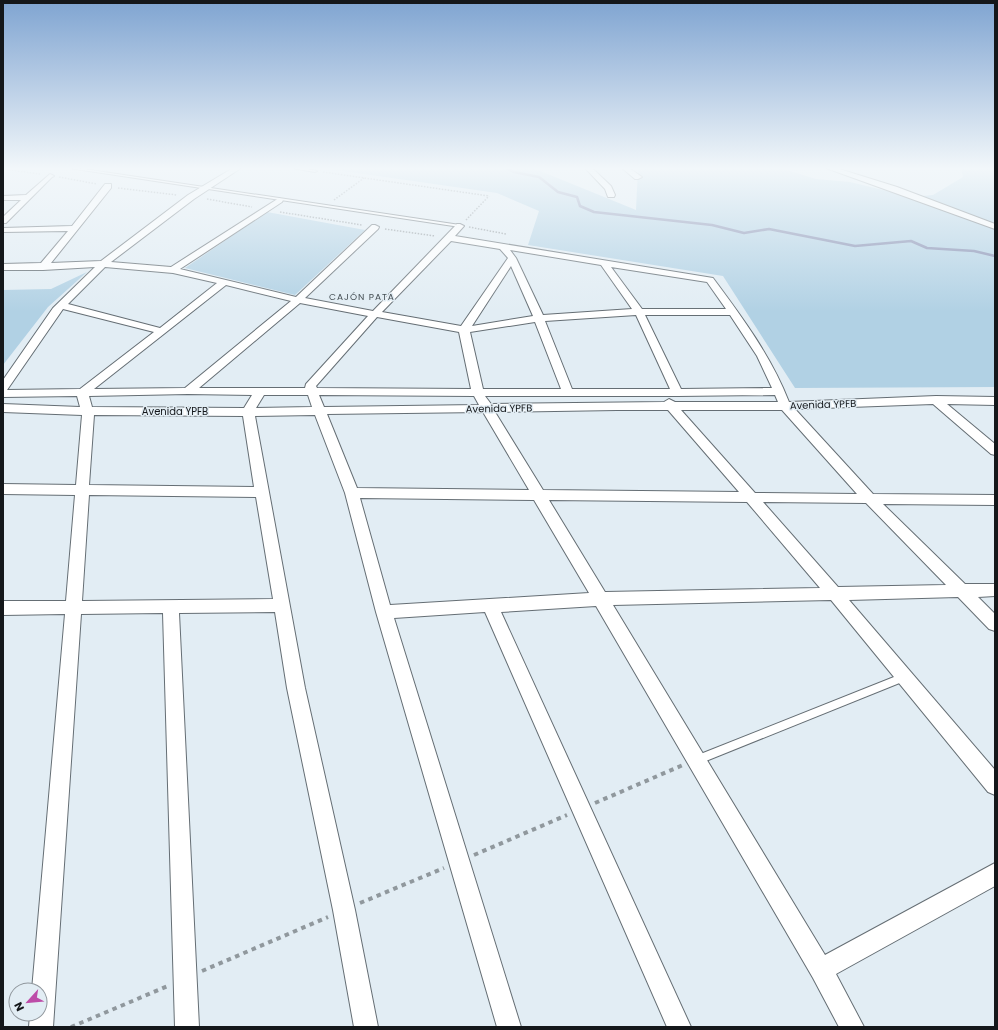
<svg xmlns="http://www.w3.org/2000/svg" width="998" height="1030" font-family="Poppins,sans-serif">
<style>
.green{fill:#b1d1e4}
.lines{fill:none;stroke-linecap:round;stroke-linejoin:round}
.stream{stroke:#828baf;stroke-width:2.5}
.lane-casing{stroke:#656e74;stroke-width:2}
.street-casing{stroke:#656e74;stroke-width:2}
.path-far1{stroke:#90989d;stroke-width:1.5;stroke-dasharray:1.5 1.5;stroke-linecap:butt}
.path{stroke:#90989d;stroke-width:4;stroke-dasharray:4.5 4.5;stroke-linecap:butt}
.lane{fill:#fff;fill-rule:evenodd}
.street{fill:#fff;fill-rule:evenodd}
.labels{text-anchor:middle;stroke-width:3;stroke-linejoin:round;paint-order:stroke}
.far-neighbourhood-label{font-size:9px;letter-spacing:1px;fill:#464f54;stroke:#e2edf4}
.street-label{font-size:10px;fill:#14171a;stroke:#e2edf4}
</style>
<rect width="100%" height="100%" fill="#e2edf4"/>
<g class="green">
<path d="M322,168H533L636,210L638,168H780L816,179L850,182L912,197L933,195L963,177L961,168H995V387L795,388L723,276L528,245L539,211L497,193Z"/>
<path d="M267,212L365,230L295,295L185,268Z"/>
<path d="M87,272L48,307L3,365V290L51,289Z"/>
</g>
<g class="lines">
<path class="stream" d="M506,168L514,172L539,177L558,192L577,197L580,206L594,212L712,225L744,233L769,229L855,246L911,241L927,248L974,251L995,256"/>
<defs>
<g id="lane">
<path d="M69,168H77L460,225L462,226L460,227Z"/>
<path d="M292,168H301L317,171L315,172Z"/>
<path d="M904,673L907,674L908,677L907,680L696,765L693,763L691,760L693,757Z"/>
</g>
<g id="street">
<path d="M233,168H241L194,199L111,262L171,267L279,198L283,200L282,202L180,269L296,297L372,225H375L379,227L378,229L305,298L373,311L457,224H460L464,226L455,236L713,278C742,317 771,356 789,402L936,396L995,397V405L947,404L995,444V455L991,454L933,404L795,409L873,494L995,495V505L883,504L965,584H995V596L978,597L995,614V631L989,629L958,597L849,600L995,770V795L988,792L831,600L613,605L825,955L995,863V886L836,974L864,1027H839L813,978L596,606L501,612L691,1027H667L485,612L394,618L521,1027H497L376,612L345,493L315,415L255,416L305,688L355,910L378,1027H354L333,910L287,688L275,612L179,613L199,1027H175L163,613L81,614L53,1027H29L30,1014H40V990H32L65,614L3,615V601H66L75,495L3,494V484L76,485L82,415L3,412V404L80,407L77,396L3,397V380L53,308L95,267L43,270H3V264L41,263L68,231L3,232V228L72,226L105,184H111V188L51,263L101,261L188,195ZM451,241L500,249L508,258L461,326L382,312ZM510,250L601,265L632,309L543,315L516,258ZM511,266L533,316L472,326ZM105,267L173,273L217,283L160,328L68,304ZM611,267L707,282L726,309H642ZM226,285L291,301L185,388L94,389ZM300,303L368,316L306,384L305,388H199ZM63,309L154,332L80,389L7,390ZM636,315L670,389H572L545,321ZM645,315H730L757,356L772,388L681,389ZM377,317L459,332L471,389L317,388L316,386ZM535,322L561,389H483L470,332ZM188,394L252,395L244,408L92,407L89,396ZM264,395H308L312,407L256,408ZM319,395L474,396L479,405L324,407ZM775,395L778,402H675L669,399L664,402L491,404L485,396H677ZM617,410H668L739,492L543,490L495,412ZM681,410H782L857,494L755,493ZM483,412L529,490L357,488L327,414ZM94,415L243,416L254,487L89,485ZM89,495L256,497L273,599L82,601ZM360,498L534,500L589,593L390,605ZM549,500L747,502L820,588L605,592ZM763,502L866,503L946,585L838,587Z"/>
<path d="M585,168H592L611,186L615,195L614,197H608L605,189Z"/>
<path d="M622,168H629L642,177L638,179H635Z"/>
<path d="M826,168H836L897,187L995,224V229Z"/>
<path d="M50,174L54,176L52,177L6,223H3V217L21,200H3V196L26,195Z"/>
</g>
</defs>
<use href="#lane" class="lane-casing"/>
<use href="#street" class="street-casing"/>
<g class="path-far1">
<path d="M3,169L40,174"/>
<path d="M323,172L489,196"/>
<path d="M59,177L97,184"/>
<path d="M118,188L177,195"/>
<path d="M207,199L252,207"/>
<path d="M334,200L364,178"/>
<path d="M280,212L362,225"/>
<path d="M466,220L489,196"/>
<path d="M469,227L506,234"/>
<path d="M385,229L435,236"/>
</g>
<g class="path">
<path d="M595,803L683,765"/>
<path d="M474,855L567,815"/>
<path d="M360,903L444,868"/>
<path d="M202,971L328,917"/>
<path d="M71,1027L168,986"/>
</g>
<use href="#lane" class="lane"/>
<use href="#street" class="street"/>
</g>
<linearGradient id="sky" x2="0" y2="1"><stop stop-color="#7fa4d1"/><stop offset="0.54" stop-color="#f2f7fa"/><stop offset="1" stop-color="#f2f7fa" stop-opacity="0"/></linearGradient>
<rect width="998" height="312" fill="url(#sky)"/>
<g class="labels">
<g class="far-neighbourhood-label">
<text x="362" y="300">CAJÓN PATA</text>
</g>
<g class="street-label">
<text transform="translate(823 404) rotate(-2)" y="4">Avenida YPFB</text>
<text transform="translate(499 408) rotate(-1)" y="4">Avenida YPFB</text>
<text x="175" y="415">Avenida YPFB</text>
</g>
</g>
<rect width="998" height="1030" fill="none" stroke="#14171a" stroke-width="8"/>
<g transform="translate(28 1002) rotate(243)"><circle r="19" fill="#e2edf4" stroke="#90979d"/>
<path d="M0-3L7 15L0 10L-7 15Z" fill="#bd4ca8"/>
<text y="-6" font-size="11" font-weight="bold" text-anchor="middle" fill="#14171a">N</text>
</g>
</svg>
